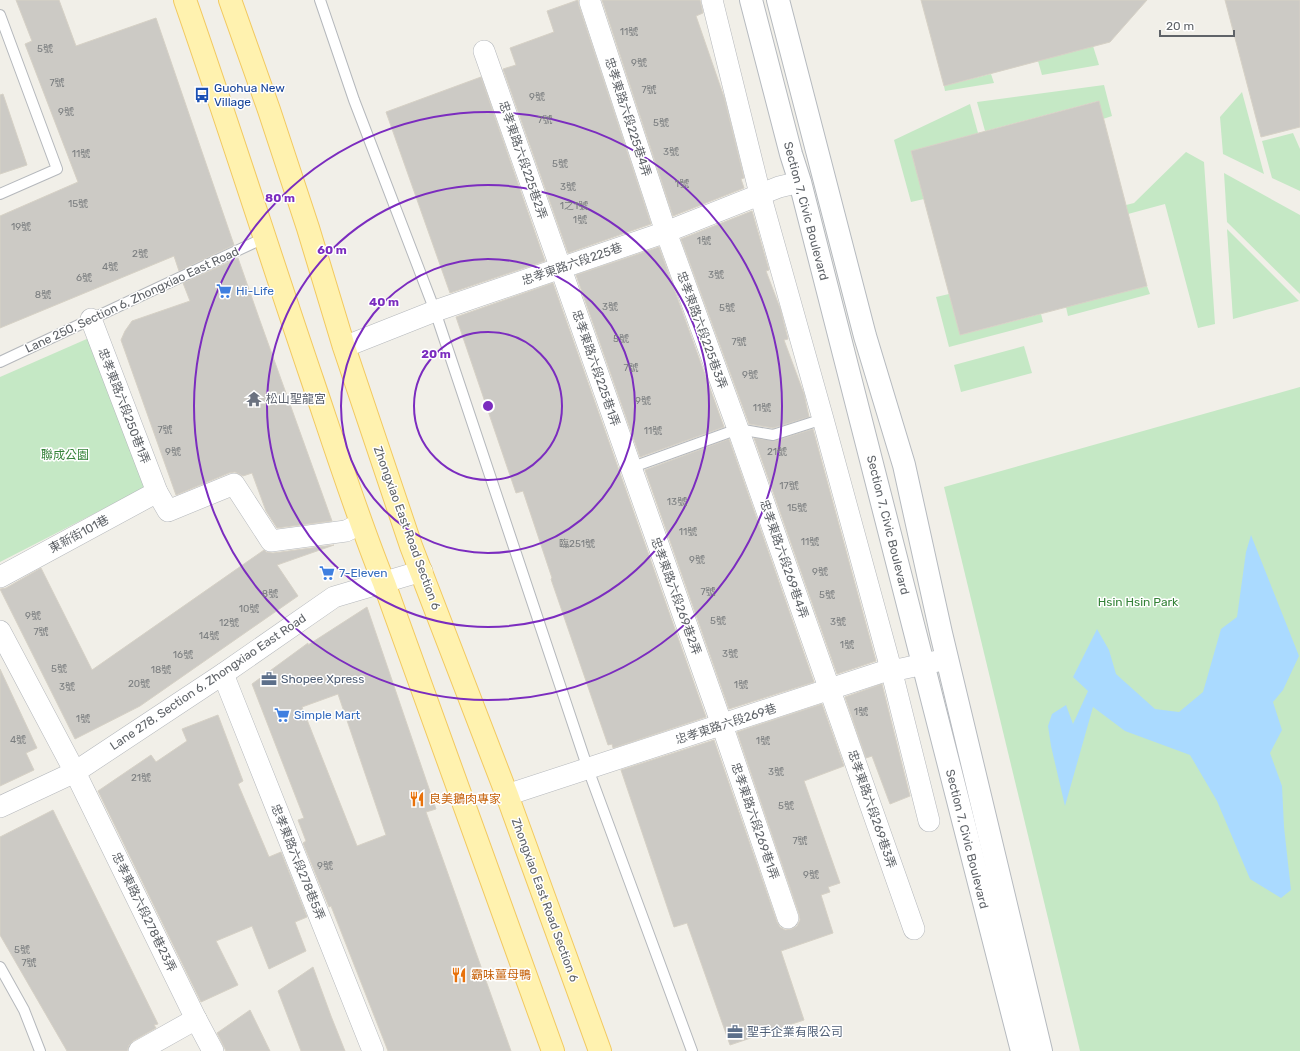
<svg xmlns="http://www.w3.org/2000/svg" width="1300" height="1051" font-family="Rubik,'Noto Sans TC',sans-serif">
<style>
.green{fill:#c5e8c5}
.water{fill:#aadaff}
.building{fill:#cccac5;stroke:#d6d1c6;fill-rule:evenodd}
.lines{fill:none;stroke-linecap:round;stroke-linejoin:round}
.lane-casing{stroke:#b5b8bc;stroke-width:12}
.street-casing{stroke:#b5b8bc;stroke-width:22}
.secondary-casing{stroke:#b6babf;stroke-width:24}
.primary-casing{stroke:#f2c960;stroke-width:24}
.lane{stroke:#fff;stroke-width:10}
.street{stroke:#fff;stroke-width:21}
.secondary{stroke:#fff;stroke-width:22}
.primary{stroke:#fff2af;stroke-width:22}
.ring{fill:none;stroke:#7b2cbf;stroke-width:2}
.labels{text-anchor:middle;stroke-width:3;stroke-linejoin:round;paint-order:stroke}
.number-label{font-size:10px;fill:#7a7d7f}
.transit-label{font-size:12px;fill:#164399;stroke:#fff;text-anchor:start}
.street-label{font-size:12px;fill:#5f6368;stroke:#fff}
.shop-label{font-size:12px;fill:#366cbe;stroke:#fff;text-anchor:start}
.worship-label{font-size:12px;fill:#5b616d;stroke:#fff;text-anchor:start}
.park-label{font-size:12px;fill:#348238;stroke:#fff}
.service-label{font-size:12px;fill:#4e5e75;stroke:#fff;text-anchor:start}
.food-label{font-size:12px;fill:#c56008;stroke:#fff;text-anchor:start}
.centre{fill:#7b2cbf;stroke:#fff;stroke-width:2}
.ring-label{font-size:12px;text-anchor:middle;font-weight:bold;fill:#7b2cbf;stroke:#fff;stroke-width:3;stroke-linejoin:round;paint-order:stroke}
</style>
<rect width="100%" height="100%" fill="#f1efe8"/>
<g class="green">
<path d="M1093,46L1099,65L1042,75L1038,61Z"/>
<path d="M991,74L994,83L945,91L944,86Z"/>
<path d="M1104,85L1112,116L1103,119L1098,101L985,131L977,102Z"/>
<path d="M1242,92L1264,174L1223,154L1220,117Z"/>
<path d="M970,104L978,133L911,151L924,199L911,202L894,140Z"/>
<path d="M1293,133L1300,149V191L1272,178L1262,141Z"/>
<path d="M1186,152L1204,162L1215,324L1198,328L1165,204L1128,214L1126,205L1134,203Z"/>
<path d="M1224,173L1300,215V294L1227,222Z"/>
<path d="M1227,229L1299,301L1233,319Z"/>
<path d="M1147,286L1150,294L1068,316L1066,307Z"/>
<path d="M949,294L960,335L1041,314L1043,322L949,347L936,297Z"/>
<path d="M89,338L146,487L0,562V377Z"/>
<path d="M1024,346L1032,373L961,392L954,365Z"/>
<path d="M1300,387V1051H1080L944,487Z"/>
</g>
<path class="water" d="M1251,535L1299,656L1283,690L1273,702L1282,730L1270,753L1282,786L1284,827L1291,890L1281,898L1250,879L1217,801L1190,755L1125,731L1093,707L1065,806L1051,746L1048,726L1052,714L1066,705L1073,724L1088,691L1073,677L1097,629L1109,650L1116,674L1155,709L1179,712L1203,692L1221,629L1237,617L1246,552Z"/>
<g class="building">
<path d="M16,0H59L76,46L156,18L234,245L179,271L174,256L0,328V216L78,182L25,44L32,41Z"/>
<path d="M578,0L579,6L651,224L568,253L503,69L516,65L510,48L554,32L547,11Z"/>
<path d="M602,0H700L703,13L696,16L724,97L744,178L741,179L744,188L673,216Z"/>
<path d="M921,0H1147L1110,42L944,86Z"/>
<path d="M1225,0H1300V127L1261,137Z"/>
<path d="M481,77L545,261L450,293L386,112Z"/>
<path d="M3,94L27,165L0,174V95Z"/>
<path d="M1099,101L1147,286L960,335L911,151Z"/>
<path d="M752,211L769,270L766,271L780,308L788,339L784,340L804,394L809,417L773,428L749,424L681,239Z"/>
<path d="M659,247L724,427L640,457L576,275Z"/>
<path d="M238,258L259,318L332,521L277,528L266,511L252,473L243,476L235,472L229,473L176,495L121,340L125,331L132,321L190,301L183,283Z"/>
<path d="M553,283L706,717L613,748L612,744L608,745L551,579L552,578L523,491L516,493L456,317Z"/>
<path d="M813,429L876,661L837,674L754,438L775,441Z"/>
<path d="M729,439L814,682L729,709L645,470Z"/>
<path d="M334,545L277,565L298,596L140,706L75,739L0,589L6,588L41,568L92,670L264,550L266,552L273,553Z"/>
<path d="M367,607L436,809L426,812L511,1051H388L331,906L329,907L303,843L306,841L298,820L304,818L252,684L308,643V645ZM338,694L386,835L357,846L302,707Z"/>
<path d="M0,669L37,748L26,753L34,770L0,786Z"/>
<path d="M882,684L910,796L890,804L872,756L866,758L845,697Z"/>
<path d="M822,704L844,766L804,781L840,883L828,887L830,892L821,895L833,933L781,951L804,1020L730,1045L687,923L674,927L621,770L714,740L777,922L780,927L785,930L792,929L797,926L800,920L799,914L737,732Z"/>
<path d="M218,715L243,781L238,784L269,857L281,852L307,917L295,922L306,951L269,969L252,926L216,941L238,985L201,1002L98,791L151,755L156,762L187,741L182,729Z"/>
<path d="M53,810L158,1024L154,1025L156,1028L133,1041L129,1045L127,1051H67L0,935V837Z"/>
<path d="M313,967L331,1016L345,1051H301L278,991Z"/>
<path d="M250,1010L270,1051H226L217,1033Z"/>
</g>
<g class="lines">
<defs>
<g id="lane">
<path d="M320,0L354,100L435,311L588,769L692,1051"/>
<path d="M0,15L57,169L0,194"/>
<path d="M0,362L264,238"/>
<path d="M630,468L738,429L773,435L823,419"/>
<path d="M0,967L24,1010L40,1051"/>
</g>
<g id="street">
<path d="M712,0L760,194L823,419L891,669L929,821"/>
<path d="M590,2L666,232L738,429L914,929"/>
<path d="M484,51L722,725L788,918"/>
<path d="M91,319L157,492L168,511L234,484L271,541L346,531L360,524"/>
<path d="M344,347L435,311L666,232L779,187L800,182"/>
<path d="M0,577L157,492"/>
<path d="M0,631L75,772L196,1019L213,1051"/>
<path d="M223,674L373,1051"/>
<path d="M507,795L891,669H901L947,659"/>
<path d="M0,807L75,772L223,674L334,597L422,571"/>
<path d="M139,1051L196,1019"/>
</g>
<g id="secondary">
<path d="M751,0L791,154L800,182L1022,1051"/>
<path d="M778,0L865,336L904,465L941,633L1041,1051"/>
</g>
<g id="primary">
<path d="M185,0C229,126 269,253 312,379C335,447 357,516 384,583L553,1051"/>
<path d="M230,0L269,110L308,228L344,347L411,546L507,795L600,1051"/>
</g>
</defs>
<use href="#lane" class="lane-casing"/>
<use href="#street" class="street-casing"/>
<use href="#secondary" class="secondary-casing"/>
<use href="#primary" class="primary-casing"/>
<use href="#lane" class="lane"/>
<use href="#street" class="street"/>
<use href="#secondary" class="secondary"/>
<use href="#primary" class="primary"/>
</g>
<g class="ring">
<circle cx="488" cy="406" r="74"/>
<circle cx="488" cy="406" r="147"/>
<circle cx="488" cy="406" r="221"/>
<circle cx="488" cy="406" r="294"/>
</g>
<defs>
<symbol id="bus-bare" viewBox="-9 -9 18 18"><path d="M-5-6H5V4H4V6H2V4H-2V6H-4V4H-5ZM-3.5-4V0h7V-4ZM-3.5 1.2v1.5H-2V1.2ZM2 1.2v1.5H3.5V1.2Z" fill="#1a4fb4" stroke="#fff" stroke-width="2.5" paint-order="stroke"/></symbol>
<symbol id="supermarket-bare" viewBox="-9 -9 18 18"><path d="M-6-5.5h2.5l.6 2H6L4.5 2H-2.5L-4.4-4H-6ZM-1.5 3.2a1.3 1.3 0 1 0 .1 0ZM3 3.2a1.3 1.3 0 1 0 .1 0Z" fill="#3f7fe0" stroke="#fff" stroke-width="2.5" paint-order="stroke"/></symbol>
<symbol id="temple-bare" viewBox="-9 -9 18 18"><path d="M0-6L5-2H3V0L6.5 2.5H4V6H1.5V3h-3V6H-4V2.5H-6.5L-3 0V-2H-5Z" fill="#6b7280" stroke="#fff" stroke-width="2.5" paint-order="stroke"/></symbol>
<symbol id="office-bare" viewBox="-9 -9 18 18"><path d="M-6-3h4V-5.5h4V-3h4V5H-6ZM-1-4.5V-3h2v-1.5ZM-6 0V1H6V0Z" fill="#5c6f8a" stroke="#fff" stroke-width="2.5" paint-order="stroke"/></symbol>
<symbol id="restaurant-bare" viewBox="-9 -9 18 18"><path d="M-5-6h1v4h1v-4h1v4h1v-4h1v5L-1.5 .5V6h-2V.5L-5-1ZM5-6V6H3V1.5H1.5Q1.5-4 5-6Z" fill="#e8710a" stroke="#fff" stroke-width="2.5" paint-order="stroke"/></symbol>
</defs>
<g fill-rule="evenodd">
<use href="#bus-bare" x="191" y="84" width="22" height="22"/>
<use href="#supermarket-bare" x="213" y="280" width="22" height="22"/>
<use href="#temple-bare" x="243" y="388" width="22" height="22"/>
<use href="#supermarket-bare" x="316" y="562" width="22" height="22"/>
<use href="#office-bare" x="258" y="668" width="22" height="22"/>
<use href="#supermarket-bare" x="271" y="704" width="22" height="22"/>
<use href="#restaurant-bare" x="406" y="788" width="22" height="22"/>
<use href="#restaurant-bare" x="448" y="964" width="22" height="22"/>
<use href="#office-bare" x="724" y="1021" width="22" height="22"/>
</g>
<g class="labels">
<g class="number-label">
<text x="629" y="35">11號</text>
<text x="45" y="52">5號</text>
<text x="639" y="66">9號</text>
<text x="57" y="86">7號</text>
<text x="649" y="93">7號</text>
<text x="537" y="100">9號</text>
<text x="66" y="115">9號</text>
<text x="545" y="123">7號</text>
<text x="661" y="126">5號</text>
<text x="671" y="155">3號</text>
<text x="81" y="157">11號</text>
<text x="560" y="167">5號</text>
<text x="682" y="187">1號</text>
<text x="568" y="190">3號</text>
<text x="78" y="207">15號</text>
<text x="574" y="209">1之1號</text>
<text x="580" y="223">1號</text>
<text x="21" y="230">19號</text>
<text x="704" y="244">1號</text>
<text x="140" y="257">2號</text>
<text x="110" y="270">4號</text>
<text x="716" y="278">3號</text>
<text x="84" y="281">6號</text>
<text x="43" y="298">8號</text>
<text x="610" y="310">3號</text>
<text x="727" y="311">5號</text>
<text x="621" y="342">5號</text>
<text x="739" y="345">7號</text>
<text x="631" y="371">7號</text>
<text x="750" y="378">9號</text>
<text x="643" y="404">9號</text>
<text x="762" y="411">11號</text>
<text x="165" y="433">7號</text>
<text x="653" y="434">11號</text>
<text x="173" y="455">9號</text>
<text x="777" y="455">21號</text>
<text x="789" y="489">17號</text>
<text x="677" y="505">13號</text>
<text x="797" y="511">15號</text>
<text x="688" y="535">11號</text>
<text x="810" y="545">11號</text>
<text x="577" y="547">臨251號</text>
<text x="697" y="563">9號</text>
<text x="820" y="575">9號</text>
<text x="708" y="595">7號</text>
<text x="270" y="597">8號</text>
<text x="827" y="598">5號</text>
<text x="249" y="612">10號</text>
<text x="33" y="619">9號</text>
<text x="718" y="624">5號</text>
<text x="838" y="625">3號</text>
<text x="229" y="626">12號</text>
<text x="41" y="635">7號</text>
<text x="209" y="639">14號</text>
<text x="847" y="648">1號</text>
<text x="730" y="657">3號</text>
<text x="183" y="658">16號</text>
<text x="59" y="672">5號</text>
<text x="161" y="673">18號</text>
<text x="139" y="687">20號</text>
<text x="741" y="688">1號</text>
<text x="67" y="690">3號</text>
<text x="861" y="715">1號</text>
<text x="83" y="722">1號</text>
<text x="18" y="743">4號</text>
<text x="763" y="744">1號</text>
<text x="776" y="775">3號</text>
<text x="141" y="781">21號</text>
<text x="786" y="809">5號</text>
<text x="800" y="844">7號</text>
<text x="325" y="869">9號</text>
<text x="811" y="878">9號</text>
<text x="22" y="953">5號</text>
<text x="29" y="966">7號</text>
</g>
<g class="transit-label">
<text x="214" y="92">Guohua New<tspan x="214" dy="14">Village</tspan></text>
</g>
<g class="street-label">
<text transform="translate(628 117) rotate(72)" y="4">忠孝東路六段225巷4弄</text>
<text transform="translate(523 160) rotate(71)" y="4">忠孝東路六段225巷2弄</text>
<text transform="translate(806 211) rotate(75)" y="4">Section 7, Civic Boulevard</text>
<text transform="translate(572 264) rotate(-19)" y="4">忠孝東路六段225巷</text>
<text transform="translate(132 300) rotate(-25)" y="4">Lane 250, Section 6, Zhongxiao East Road</text>
<text transform="translate(702 330) rotate(70)" y="4">忠孝東路六段225巷3弄</text>
<text transform="translate(596 368) rotate(71)" y="4">忠孝東路六段225巷1弄</text>
<text transform="translate(124 406) rotate(69)" y="4">忠孝東路六段250巷1弄</text>
<text transform="translate(888 525) rotate(76)" y="4">Section 7, Civic Boulevard</text>
<text transform="translate(407 528) rotate(70)" y="4">Zhongxiao East Road Section 6</text>
<text transform="translate(79 534) rotate(-28)" y="4">東新街101巷</text>
<text transform="translate(784 559) rotate(71)" y="4">忠孝東路六段269巷4弄</text>
<text transform="translate(676 596) rotate(70)" y="4">忠孝東路六段269巷2弄</text>
<text transform="translate(208 682) rotate(-34)" y="4">Lane 278, Section 6, Zhongxiao East Road</text>
<text transform="translate(726 724) rotate(-18)" y="4">忠孝東路六段269巷</text>
<text transform="translate(872 809) rotate(71)" y="4">忠孝東路六段269巷3弄</text>
<text transform="translate(755 821) rotate(71)" y="4">忠孝東路六段269巷1弄</text>
<text transform="translate(967 839) rotate(76)" y="4">Section 7, Civic Boulevard</text>
<text transform="translate(298 862) rotate(68)" y="4">忠孝東路六段278巷5弄</text>
<text transform="translate(545 900) rotate(70)" y="4">Zhongxiao East Road Section 6</text>
<text transform="translate(144 912) rotate(64)" y="4">忠孝東路六段278巷23弄</text>
</g>
<g class="shop-label">
<text x="236" y="295">Hi-Life</text>
<text x="339" y="577">7-Eleven</text>
<text x="294" y="719">Simple Mart</text>
</g>
<g class="worship-label">
<text x="266" y="403">松山聖龍宮</text>
</g>
<g class="park-label">
<text x="65" y="459">聯成公園</text>
<text x="1138" y="606">Hsin Hsin Park</text>
</g>
<g class="service-label">
<text x="281" y="683">Shopee Xpress</text>
<text x="747" y="1036">聖手企業有限公司</text>
</g>
<g class="food-label">
<text x="429" y="803">良美鵝肉專家</text>
<text x="471" y="979">霸味薑母鴨</text>
</g>
</g>
<circle cx="488" cy="406" r="6" class="centre"/>
<g class="ring-label">
<text x="280" y="202">80 m</text>
<text x="332" y="254">60 m</text>
<text x="384" y="306">40 m</text>
<text x="436" y="358">20 m</text>
</g>
<path d="M1160 30v6h74v-6" fill="none" stroke="#5f6368" stroke-width="2"/>
<text x="1166" y="30" font-size="12" fill="#5f6368" stroke="#ffffff" stroke-width="3" paint-order="stroke">20 m</text>
</svg>
